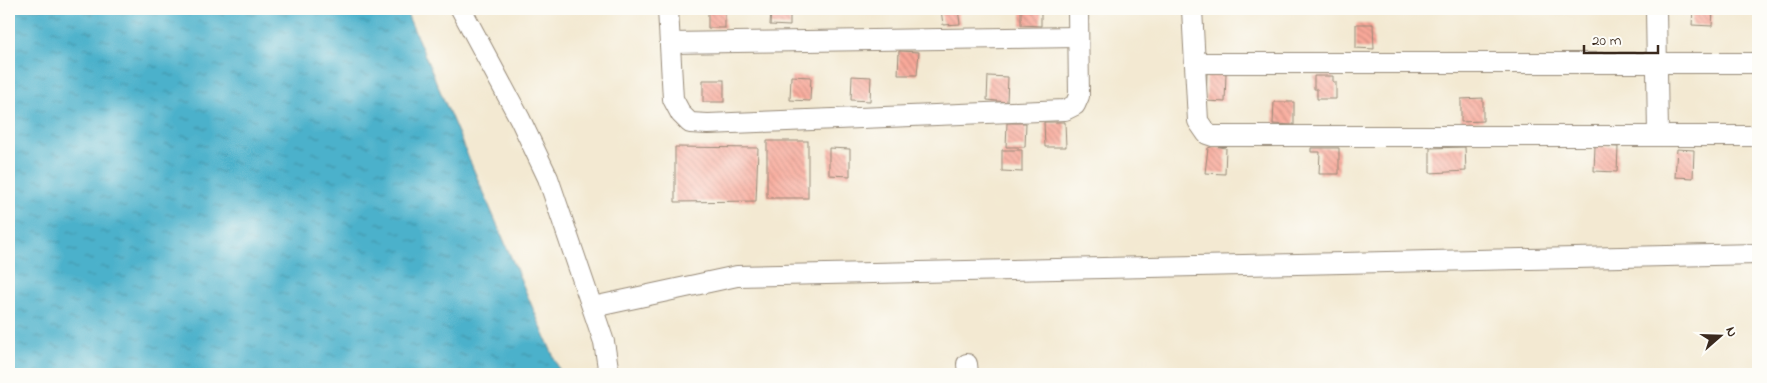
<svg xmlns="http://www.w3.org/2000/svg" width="1767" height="383" font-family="'Indie Flower',sans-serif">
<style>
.water{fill:url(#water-ripples);stroke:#446e74}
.building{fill:url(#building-back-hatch)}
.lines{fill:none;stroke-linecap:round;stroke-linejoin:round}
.minor-casing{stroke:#978a78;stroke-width:22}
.minor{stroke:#fff;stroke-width:20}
</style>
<defs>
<pattern id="water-ripples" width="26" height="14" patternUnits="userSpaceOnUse" patternTransform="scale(1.25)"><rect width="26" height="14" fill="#4cb1cb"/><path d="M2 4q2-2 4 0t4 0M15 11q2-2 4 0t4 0" fill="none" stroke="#4090a4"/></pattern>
<pattern id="building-back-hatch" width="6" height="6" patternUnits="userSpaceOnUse" patternTransform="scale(1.25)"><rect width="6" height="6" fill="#f9a99a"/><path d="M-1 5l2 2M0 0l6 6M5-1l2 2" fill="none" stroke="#cb8a7d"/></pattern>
</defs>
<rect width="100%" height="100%" fill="#fdfcf7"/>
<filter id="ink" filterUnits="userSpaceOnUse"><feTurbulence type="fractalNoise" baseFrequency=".02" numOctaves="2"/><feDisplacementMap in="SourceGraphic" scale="10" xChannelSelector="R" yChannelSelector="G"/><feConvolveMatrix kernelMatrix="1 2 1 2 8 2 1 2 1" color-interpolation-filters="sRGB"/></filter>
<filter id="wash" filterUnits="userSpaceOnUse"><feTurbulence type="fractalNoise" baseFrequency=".0096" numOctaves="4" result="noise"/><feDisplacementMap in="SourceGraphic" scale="20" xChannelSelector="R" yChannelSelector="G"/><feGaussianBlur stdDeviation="1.12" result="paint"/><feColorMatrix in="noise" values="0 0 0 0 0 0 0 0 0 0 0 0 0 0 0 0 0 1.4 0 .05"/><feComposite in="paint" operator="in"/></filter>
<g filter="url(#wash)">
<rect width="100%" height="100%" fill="#f3e9d2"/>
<path class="water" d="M9,9H405L561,374H9Z"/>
<g id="blocks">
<g class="building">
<rect x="708" y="9" width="17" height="19"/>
<path d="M771,9H790V26L770,25Z"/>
<path d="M941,9H958L960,24L943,25Z"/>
<path d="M1021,9H1041V26L1021,25Z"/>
<path d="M1693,9H1713L1712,26L1692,25Z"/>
<path d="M1356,24H1373L1374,49L1356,48Z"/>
<path d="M899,51L919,52L917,75H898Z"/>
<path d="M1207,72L1226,73L1225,102L1206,101Z"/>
<path d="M791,76L811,77L810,101L790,100Z"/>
<path d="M852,76L871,77L870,101L851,100Z"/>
<path d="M988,76L1008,77L1007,102L987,100Z"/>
<path d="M1314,76H1333V82H1336V99H1317V89H1314Z"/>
<rect x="703" y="80" width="21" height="22"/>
<path d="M1483,98V121L1461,122V99Z"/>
<path d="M1274,102H1294V125L1273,124Z"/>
<path d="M1044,122H1065L1066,147H1045Z"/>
<path d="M1007,123H1026L1025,147H1006Z"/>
<rect x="767" y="141" width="41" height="57"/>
<path d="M1214,146L1226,148L1225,174L1205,173L1208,148Z"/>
<path d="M1595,146L1618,147L1617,172L1594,171Z"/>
<path d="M675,147L758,148L756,201L675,202Z"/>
<path d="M1465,147L1466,171L1430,173V148Z"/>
<path d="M829,148L850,149V176L829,175Z"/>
<path d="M1311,148H1339V174H1319L1320,152H1311Z"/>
<path d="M1677,149L1694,150L1693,178L1675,177Z"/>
<path d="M1002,150H1022V172L1002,171Z"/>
</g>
</g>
</g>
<g filter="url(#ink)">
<use href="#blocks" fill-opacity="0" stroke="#978a78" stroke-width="1"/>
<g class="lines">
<defs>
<g id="minor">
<path d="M461,9L520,119L548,178L604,342L609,374"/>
<path d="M668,9L673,99L681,114L690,123L708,124L1065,110L1075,105L1079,96L1078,9"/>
<path d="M1192,9L1198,121L1207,134L1213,136H1758"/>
<path d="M1656,9L1658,134"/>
<path d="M670,43L1078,37"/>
<path d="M1195,63H1758"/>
<path d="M593,307L737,276L1758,254"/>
<path d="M967,364L968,374"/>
</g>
</defs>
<use href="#minor" class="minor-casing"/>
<use href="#minor" class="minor"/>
</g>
</g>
<rect width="1767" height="383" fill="none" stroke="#fdfcf7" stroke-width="30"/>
<g transform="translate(1720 336) rotate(70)" stroke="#fdfcf7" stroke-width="4" paint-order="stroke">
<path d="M0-4L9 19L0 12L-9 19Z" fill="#3b2a1e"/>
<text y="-8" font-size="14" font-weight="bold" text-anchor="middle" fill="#3b2a1e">N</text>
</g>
<path d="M1584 45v8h74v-8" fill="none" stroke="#3b2a1e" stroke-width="2.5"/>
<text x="1592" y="45" font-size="15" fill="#3b2a1e" stroke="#fdfcf7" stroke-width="4" paint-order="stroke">20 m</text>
</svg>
